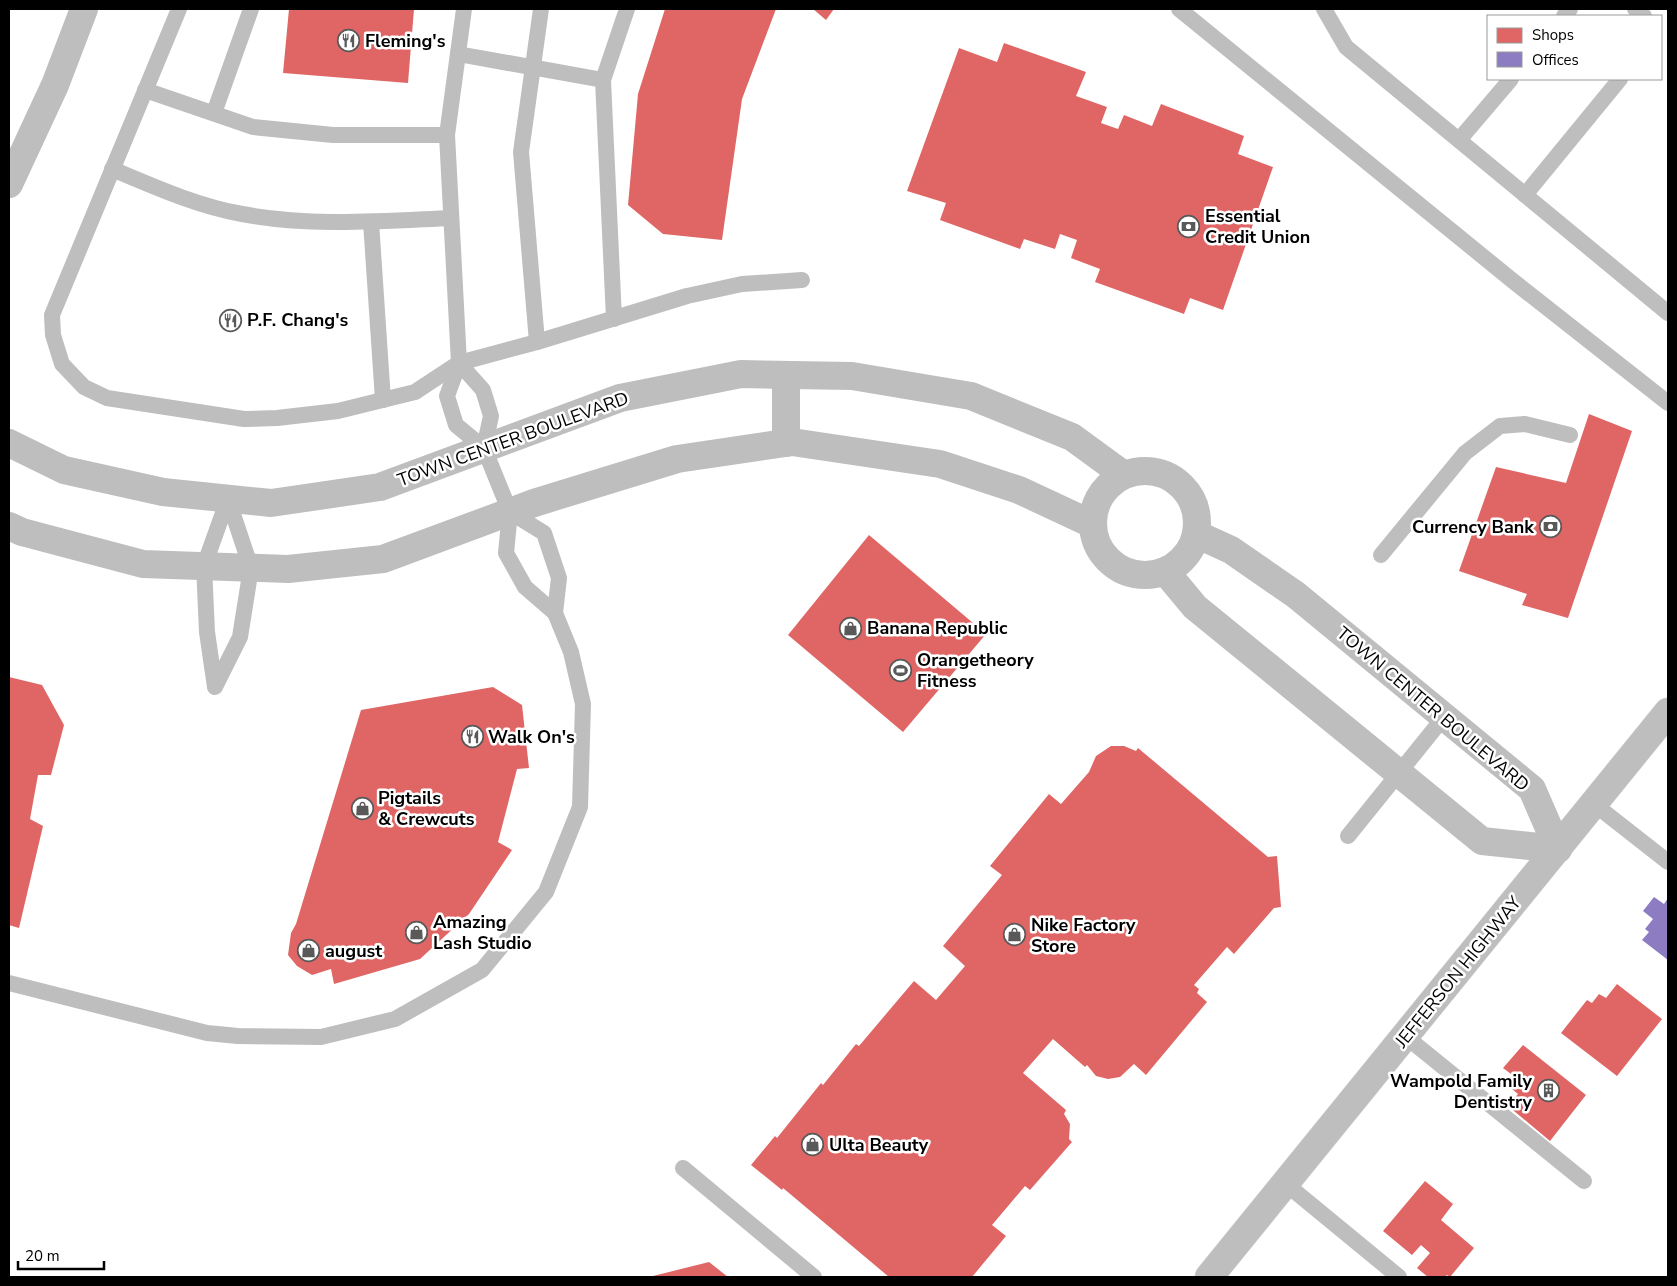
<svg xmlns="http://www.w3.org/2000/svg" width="1677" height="1286" font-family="'Nunito Sans',sans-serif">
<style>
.shops{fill:#e06666}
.offices{fill:#8e7cc3}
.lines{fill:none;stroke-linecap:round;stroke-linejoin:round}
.primary-casing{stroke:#dbdbdb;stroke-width:29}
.service{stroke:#bebebe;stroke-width:16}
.minor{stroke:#bebebe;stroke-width:28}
.tertiary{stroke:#bebebe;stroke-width:28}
.primary{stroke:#bebebe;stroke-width:28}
.labels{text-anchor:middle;stroke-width:5;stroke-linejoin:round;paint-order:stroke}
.poi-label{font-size:18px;font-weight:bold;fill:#000;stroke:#fff;text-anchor:start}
.street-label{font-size:18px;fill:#000;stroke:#fff}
</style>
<rect width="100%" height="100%" fill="#fff"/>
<g class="shops">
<path d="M289,9H414L408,83L283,73Z"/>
<path d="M665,9H776L742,99L722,240L663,234L628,205L638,94Z"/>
<path d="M813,9H834L826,20Z"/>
<path d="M1004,43L1086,72L1076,96L1107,107L1101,123L1118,129L1124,115L1152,126L1161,104L1244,136L1238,154L1273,167L1223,310L1190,298L1184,314L1095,282L1100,269L1071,258L1077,240L1060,234L1055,249L1024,239L1020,249L940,220L946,203L907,191L959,48L997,62Z"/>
<path d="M1589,414L1632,431L1568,618L1522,605L1527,594L1459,571L1496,467L1566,483Z"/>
<path d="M869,535L986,634L903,732L788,635Z"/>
<path d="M9,677L42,685L64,725L51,775H38L30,819L43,826L19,928L9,925Z"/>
<path d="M493,687L522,705L529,768L517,769L498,842L512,850L469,914L420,959L334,984L331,969L312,975L297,966L288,955L291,933L296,924L361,710Z"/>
<path d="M1111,746H1124L1136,751L1138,748L1268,857L1277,856L1281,907L1274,908L1234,954L1227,947L1194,985L1199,989L1197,993L1207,1002L1146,1075L1134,1064L1120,1077L1108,1079L1096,1076L1087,1065L1085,1067L1053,1039L1023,1073L1066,1110L1064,1114L1070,1124L1069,1139L1072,1142L1030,1190L1025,1186L992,1225L1006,1236L972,1277H889L783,1188L782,1190L751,1165L775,1136L777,1138L821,1083L823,1085L856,1044L859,1046L914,981L936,1000L965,966L943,946L1002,875L990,866L1049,794L1061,804L1089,772L1096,756Z"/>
<path d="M1617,984L1662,1019L1617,1076L1561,1033L1587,1000L1592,1003L1599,994L1606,998Z"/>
<path d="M1523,1045L1586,1095L1550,1141L1508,1106L1518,1094L1512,1089L1519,1080L1503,1068Z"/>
<path d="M1425,1181L1453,1204L1441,1220L1474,1248L1450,1277L1447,1275L1445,1277H1428L1417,1268L1430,1253L1421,1245L1412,1255L1383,1231Z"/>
<path d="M709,1262L728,1277H649Z"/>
</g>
<path class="offices" d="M1654,897L1664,904L1668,898V960L1642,940L1649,932L1645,929L1653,919L1643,911Z"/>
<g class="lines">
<defs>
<path id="primary" d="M1209,1277L1668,712"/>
</defs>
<use href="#primary" class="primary-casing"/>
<g class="service">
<path d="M179,9L52,315L53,335L62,364L84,387L107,398L244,419L277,418L338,411L415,392L459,363L537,342L521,152L541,9"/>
<path d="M1179,9L1513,281L1668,403"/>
<path d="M1324,9L1346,47L1668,313"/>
<path d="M1635,9L1644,16"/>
<path d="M1564,16L1570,9"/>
<path d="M458,54L603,80L614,319"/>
<path d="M603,80L627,9"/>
<path d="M145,90L253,127L333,135H447"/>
<path d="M214,113L251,9"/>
<path d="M1459,140L1511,79"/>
<path d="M112,169C155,187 197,206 242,214C311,227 382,221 451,218"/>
<path d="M1525,195L1620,79"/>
<path d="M371,222L383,400"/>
<path d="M537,342L687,296L742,284L802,280"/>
<path d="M459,363L483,390L491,416L484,448"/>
<path d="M228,499L251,568L240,637L215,687L207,632L204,566Z"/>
<path d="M510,512L544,533L559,578L555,613"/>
<path d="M1381,555L1465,453L1500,426L1525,424L1570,435"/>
<path d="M1594,804L1668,862"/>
<path d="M1348,836L1444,717"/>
<path d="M9,983L207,1033L238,1036L321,1037L395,1019L482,970L546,892L580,807L583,704L571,652L555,613L525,587L506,553L510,512L484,448L456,425L447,396L459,363L447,135L464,9"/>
<path d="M1405,1036L1584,1181"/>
<path d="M683,1168L814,1277"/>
<path d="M1286,1184L1399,1277"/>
</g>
<g class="minor">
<path d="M786,375V443"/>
<path d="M9,443L64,470L163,492L271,503L380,487L620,398L741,374L852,376L971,396L1072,437L1124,475"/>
<circle cx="1145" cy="523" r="52"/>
<path d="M9,526L22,532L143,564L288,569L383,559L534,503L677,459L792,442L940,464L1019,490L1092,524"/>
<path d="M1196,534L1231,550L1296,595L1532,789L1558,849"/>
<path d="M1165,571L1195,607L1482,841L1558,849"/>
</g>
<path class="tertiary" d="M9,184L55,85L84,9"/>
<use href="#primary" class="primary"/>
</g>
<defs>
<symbol id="restaurant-ring" viewBox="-11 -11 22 22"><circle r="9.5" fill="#fff" stroke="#595959" stroke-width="1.5"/><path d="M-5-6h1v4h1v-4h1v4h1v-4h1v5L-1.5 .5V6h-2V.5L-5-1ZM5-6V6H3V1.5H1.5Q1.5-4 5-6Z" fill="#595959"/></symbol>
<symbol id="bank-ring" viewBox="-11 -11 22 22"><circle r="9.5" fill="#fff" stroke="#595959" stroke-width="1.5"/><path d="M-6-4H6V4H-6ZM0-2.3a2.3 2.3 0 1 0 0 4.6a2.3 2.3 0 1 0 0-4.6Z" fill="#595959"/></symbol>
<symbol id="shop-ring" viewBox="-11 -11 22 22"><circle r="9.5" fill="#fff" stroke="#595959" stroke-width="1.5"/><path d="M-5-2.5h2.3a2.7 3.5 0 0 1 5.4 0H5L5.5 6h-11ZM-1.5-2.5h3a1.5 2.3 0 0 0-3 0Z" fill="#595959"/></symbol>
<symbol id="stadium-ring" viewBox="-11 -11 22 22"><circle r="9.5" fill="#fff" stroke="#595959" stroke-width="1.5"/><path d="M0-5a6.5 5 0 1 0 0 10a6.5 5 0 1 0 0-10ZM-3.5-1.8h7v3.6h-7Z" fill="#595959"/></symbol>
<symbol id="building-ring" viewBox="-11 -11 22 22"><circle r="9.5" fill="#fff" stroke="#595959" stroke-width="1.5"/><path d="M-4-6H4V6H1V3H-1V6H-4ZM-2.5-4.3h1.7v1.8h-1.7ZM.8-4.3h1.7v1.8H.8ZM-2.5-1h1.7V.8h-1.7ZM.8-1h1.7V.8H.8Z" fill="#595959"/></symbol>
</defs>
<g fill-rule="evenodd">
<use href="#restaurant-ring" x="336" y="28" width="25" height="25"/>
<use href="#bank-ring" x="1176" y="214" width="25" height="25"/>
<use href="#restaurant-ring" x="218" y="308" width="25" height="25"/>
<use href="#bank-ring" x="1538" y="514" width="25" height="25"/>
<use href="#shop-ring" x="838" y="616" width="25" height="25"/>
<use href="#stadium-ring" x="888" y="658" width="25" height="25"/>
<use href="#restaurant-ring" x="460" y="724" width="25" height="25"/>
<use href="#shop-ring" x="350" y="796" width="25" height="25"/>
<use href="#shop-ring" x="404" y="920" width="25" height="25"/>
<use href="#shop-ring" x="1002" y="922" width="25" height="25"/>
<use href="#shop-ring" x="296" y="938" width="25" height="25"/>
<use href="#building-ring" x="1536" y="1078" width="25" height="25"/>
<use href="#shop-ring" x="800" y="1132" width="25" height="25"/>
</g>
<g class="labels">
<g class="poi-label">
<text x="365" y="47">Fleming's</text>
<text x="1205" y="222">Essential<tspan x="1205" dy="21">Credit Union</tspan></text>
<text x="247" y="326">P.F. Chang's</text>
<text x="1534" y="533" text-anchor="end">Currency Bank</text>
<text x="867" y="634">Banana Republic</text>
<text x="917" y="666">Orangetheory<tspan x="917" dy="21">Fitness</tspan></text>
<text x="488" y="743">Walk On's</text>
<text x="378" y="804">Pigtails<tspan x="378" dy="21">&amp; Crewcuts</tspan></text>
<text x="433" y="928">Amazing<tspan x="433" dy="21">Lash Studio</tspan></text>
<text x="1031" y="931">Nike Factory<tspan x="1031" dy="21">Store</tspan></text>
<text x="325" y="957">august</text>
<text x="1532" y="1087" text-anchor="end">Wampold Family<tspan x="1532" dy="21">Dentistry</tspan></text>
<text x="829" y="1151">Ulta Beauty</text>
</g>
<g class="street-label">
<text transform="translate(513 439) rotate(-20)" y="6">TOWN CENTER BOULEVARD</text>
<text transform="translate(1433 709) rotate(40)" y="6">TOWN CENTER BOULEVARD</text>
<text transform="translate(1458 972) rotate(-51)" y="6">JEFFERSON HIGHWAY</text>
</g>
</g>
<rect width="1677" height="1286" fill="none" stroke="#000000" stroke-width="20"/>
<rect x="1487" y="15" width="175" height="65" fill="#ffffff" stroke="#999999"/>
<rect x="1497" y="28" width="25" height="15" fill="#e06666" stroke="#999999"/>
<text x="1532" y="40" font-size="15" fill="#000000">Shops</text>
<rect x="1497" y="52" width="25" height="15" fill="#8e7cc3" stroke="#999999"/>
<text x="1532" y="65" font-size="15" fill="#000000">Offices</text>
<path d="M18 1261v8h86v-8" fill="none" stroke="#000000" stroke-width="2.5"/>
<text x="25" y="1261" font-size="15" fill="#000000" stroke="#ffffff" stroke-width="4" paint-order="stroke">20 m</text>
</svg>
